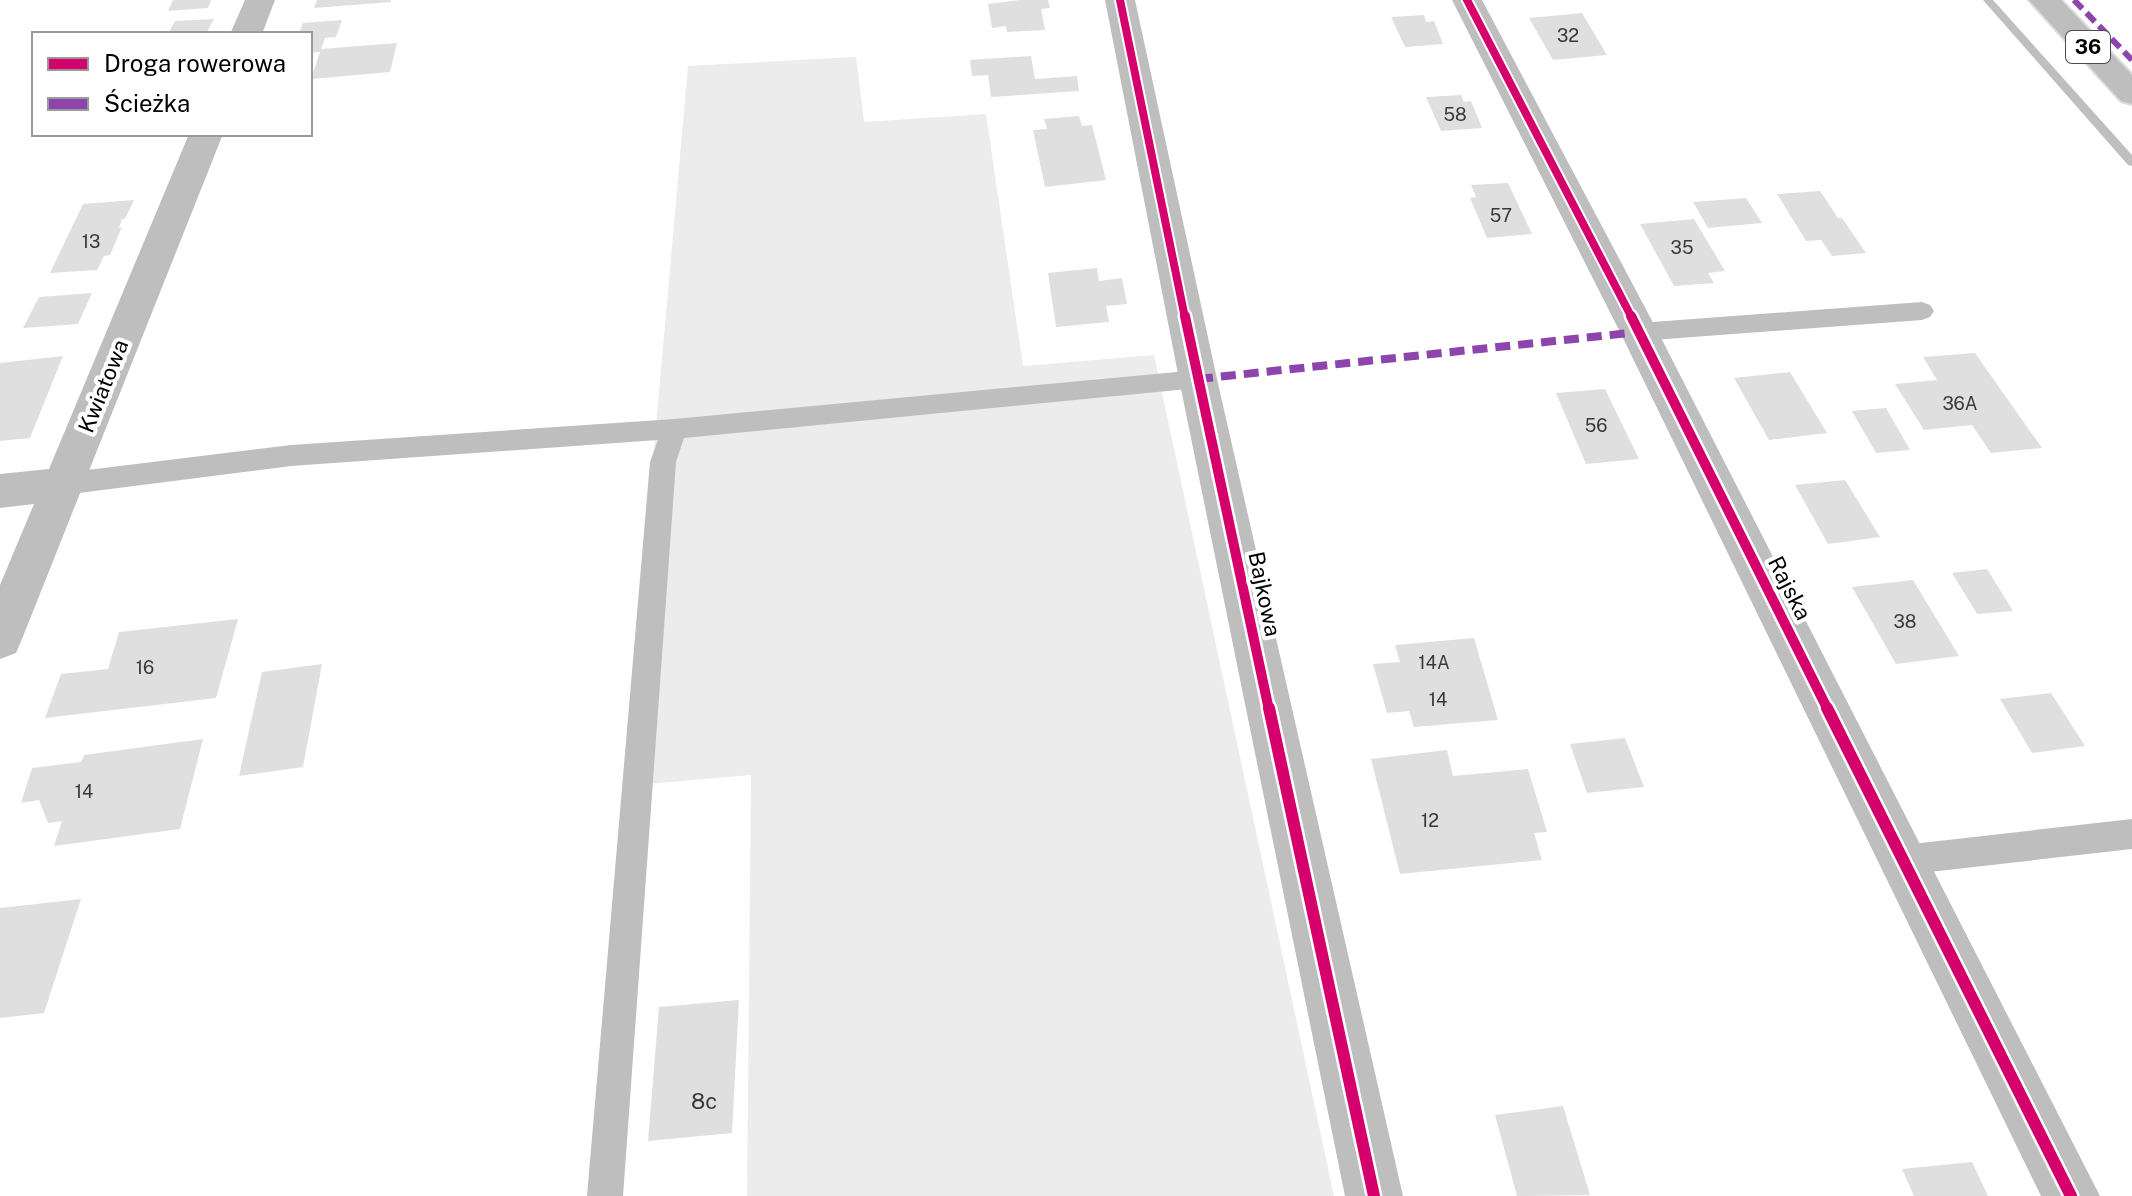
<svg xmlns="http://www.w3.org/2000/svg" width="2132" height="1196" font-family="'Public Sans',sans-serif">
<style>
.green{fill:#ececec}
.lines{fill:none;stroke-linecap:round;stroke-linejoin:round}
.stream{fill:#bfbfbf;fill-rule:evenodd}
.building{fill:#dfdfdf}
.primary-casing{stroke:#dbdbdb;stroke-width:4}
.service{fill:#bebebe;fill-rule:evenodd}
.minor{fill:#bebebe;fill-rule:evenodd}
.primary{fill:#bebebe;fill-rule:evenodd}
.quiet-far1{stroke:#8e44ad;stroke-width:6;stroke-dasharray:12 6;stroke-linecap:butt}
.quiet{stroke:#8e44ad;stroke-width:8;stroke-dasharray:15 8;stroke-linecap:butt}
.cycleway-far2-casing{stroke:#fff;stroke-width:12}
.cycleway-far1-casing{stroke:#fff;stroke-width:15}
.cycleway-casing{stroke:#fff;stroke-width:17}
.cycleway-far2{stroke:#d6006c;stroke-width:8}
.cycleway-far1{stroke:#d6006c;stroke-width:10}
.cycleway{stroke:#d6006c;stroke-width:12}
.labels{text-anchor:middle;stroke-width:8;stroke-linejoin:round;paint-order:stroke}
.number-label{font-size:18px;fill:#383838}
.shield{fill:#fff;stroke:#4c4c4c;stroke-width:2}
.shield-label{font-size:20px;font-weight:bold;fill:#000}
.street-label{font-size:22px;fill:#000;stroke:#fff}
.near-number-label{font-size:22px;fill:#383838}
</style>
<rect width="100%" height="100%" fill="#fff"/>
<path class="green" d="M856,57L864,122L986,114L1023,366L1154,355L1334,1196H747L751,775L624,786L688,66Z"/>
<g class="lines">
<path class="stream" d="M1983,0H1993L2132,155V166L2128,165Z"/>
</g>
<g class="building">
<path d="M173,0H211L208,8L168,11Z"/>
<path d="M317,0H391V2L314,8Z"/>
<path d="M1020,0H1048L1050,8L1041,9L1045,30L1007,32L1006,26L992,28L988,4Z"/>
<path d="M1582,13L1607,55L1553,60L1529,18Z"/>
<path d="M1424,15L1426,22L1434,21L1443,44L1405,47L1391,17Z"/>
<path d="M214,19L206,34H168L175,21Z"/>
<path d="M342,20L336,37L325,38L321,49L397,43L390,72L311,79L320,52L310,53V34H299L303,23Z"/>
<path d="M1031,56L1035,79L1077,76L1079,91L991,97L988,75L972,76L970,60Z"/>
<path d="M1461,95L1464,102L1471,101L1482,128L1441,131L1426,97Z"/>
<path d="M1079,116L1082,126L1092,125L1106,180L1045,187L1033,130L1047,129L1044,119Z"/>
<path d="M1508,183L1532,234L1487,238L1470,198L1476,197L1471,185Z"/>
<path d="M1820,191L1838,218H1842L1866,253L1832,256L1821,240L1806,241L1777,194Z"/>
<path d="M1746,198L1762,223L1708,228L1693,202Z"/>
<path d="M134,200L125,219H122L119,228L122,227L110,255L104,256L97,270L50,273L83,204Z"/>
<path d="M1694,219L1725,271L1708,273L1714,283L1674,286L1640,224Z"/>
<path d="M1097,268L1099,281L1122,278L1127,304L1106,306L1109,322L1056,327L1048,273Z"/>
<path d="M92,293L78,324L23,328L39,297Z"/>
<path d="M1975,353L2042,448L1991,453L1972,425L1924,430L1895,384L1937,380L1923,357Z"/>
<path d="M63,356L30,438L0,441V363Z"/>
<path d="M1790,372L1827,433L1769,440L1734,378Z"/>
<path d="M1605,389L1639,459L1586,464L1556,393Z"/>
<path d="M1886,408L1910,450L1876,453L1852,411Z"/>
<path d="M1845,480L1880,537L1828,544L1795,485Z"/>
<path d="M1987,569L2013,611L1977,614L1952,573Z"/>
<path d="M1913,580L1959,656L1896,664L1852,587Z"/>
<path d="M238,619L216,698L45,718L61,674L108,669L119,632Z"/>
<path d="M1474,638L1498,720L1414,727L1409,711L1387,713L1373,664L1400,662L1395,645Z"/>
<path d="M322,664L303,767L239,776L262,672Z"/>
<path d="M2051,693L2085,746L2032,753L2000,699Z"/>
<path d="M1625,738L1644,787L1587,793L1570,744Z"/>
<path d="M203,739L180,829L54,846L62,821L48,823L39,800L21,803L32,768L81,762L84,755Z"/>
<path d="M1447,750L1453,776L1528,769L1547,832L1534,833L1542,860L1400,874L1371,759Z"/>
<path d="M81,899L44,1013L0,1018V908Z"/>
<path d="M739,1000L732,1133L648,1141L659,1007Z"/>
<path d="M1563,1106L1590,1195L1517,1196L1495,1115Z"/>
<path d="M1972,1162L1988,1196H1914L1902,1169Z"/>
</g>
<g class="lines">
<defs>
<path id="primary" d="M2029,0H2061L2132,75V104L2121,101Z"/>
</defs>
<use href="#primary" class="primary-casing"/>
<g class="service">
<path d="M1922,302L1930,305L1934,311L1930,317L1922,320L1639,341L1630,338L1627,332L1630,326L1639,323Z"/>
<path d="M1198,370L1207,372L1210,379L1207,386L1198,388L684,438L676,462L623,1196H587L650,462L658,440L291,466L63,495L54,492L50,484L54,476L63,473L291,445L674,419Z"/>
<path d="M2132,819V849L1903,875L1892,871L1887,860L1892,849L1903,845Z"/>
</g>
<g class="minor">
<path d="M245,0H275L262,34H230Z"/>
<path d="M1105,0H1135L1217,379L1403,1196H1345L1179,379Z"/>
<path d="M1452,0H1482L1658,332L2100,1196H2041L1620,332Z"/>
<path d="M189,134H223L22,639L16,653L0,659V585L34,504L0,508V474L49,469Z"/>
</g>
<use href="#primary" class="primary"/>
<path class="quiet-far1" d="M2074,0L2132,60"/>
<path class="quiet" d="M1198,379L1639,332"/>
<defs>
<g id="cycleway-far2">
<path d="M1120,0L1185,318"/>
<path d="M1467,0L1632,318"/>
</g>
<g id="cycleway-far1">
<path d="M1185,316L1269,710"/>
<path d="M1631,316L1828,710"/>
</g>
<g id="cycleway">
<path d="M1269,708L1374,1196"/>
<path d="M1827,708L2071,1196"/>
</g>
</defs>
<use href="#cycleway-far2" class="cycleway-far2-casing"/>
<use href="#cycleway-far1" class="cycleway-far1-casing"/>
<use href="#cycleway" class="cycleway-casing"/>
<use href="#cycleway-far2" class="cycleway-far2"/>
<use href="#cycleway-far1" class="cycleway-far1"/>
<use href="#cycleway" class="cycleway"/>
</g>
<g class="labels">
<g class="number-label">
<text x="1568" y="42">32</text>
<text x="1455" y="121">58</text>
<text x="1501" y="222">57</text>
<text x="91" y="248">13</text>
<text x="1682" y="254">35</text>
<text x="1960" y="410">36A</text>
<text x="1596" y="432">56</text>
<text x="1905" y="628">38</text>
<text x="1434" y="669">14A</text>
<text x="145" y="674">16</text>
<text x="1438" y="706">14</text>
<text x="84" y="798">14</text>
<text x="1430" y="827">12</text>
</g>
<rect class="shield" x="2066" y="31" width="44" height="32" rx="6"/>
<g class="shield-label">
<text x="2088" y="54">36</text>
</g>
<g class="street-label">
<text transform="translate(103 386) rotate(-68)" y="8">Kwiatowa</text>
<text transform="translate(1790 588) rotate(63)" y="8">Rajska</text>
<text transform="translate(1265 594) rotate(78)" y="8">Bajkowa</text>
</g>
<g class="near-number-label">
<text x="704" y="1109">8c</text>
</g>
</g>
<rect x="32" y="32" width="280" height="104" fill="#ffffff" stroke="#999999" stroke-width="2"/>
<rect x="48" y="58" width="40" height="12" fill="#d6006c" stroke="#999999" stroke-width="2"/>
<text x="104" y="72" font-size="24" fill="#000000">Droga rowerowa</text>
<rect x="48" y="98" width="40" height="12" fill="#8e44ad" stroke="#999999" stroke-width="2"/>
<text x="104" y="112" font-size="24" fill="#000000">Ścieżka</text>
</svg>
